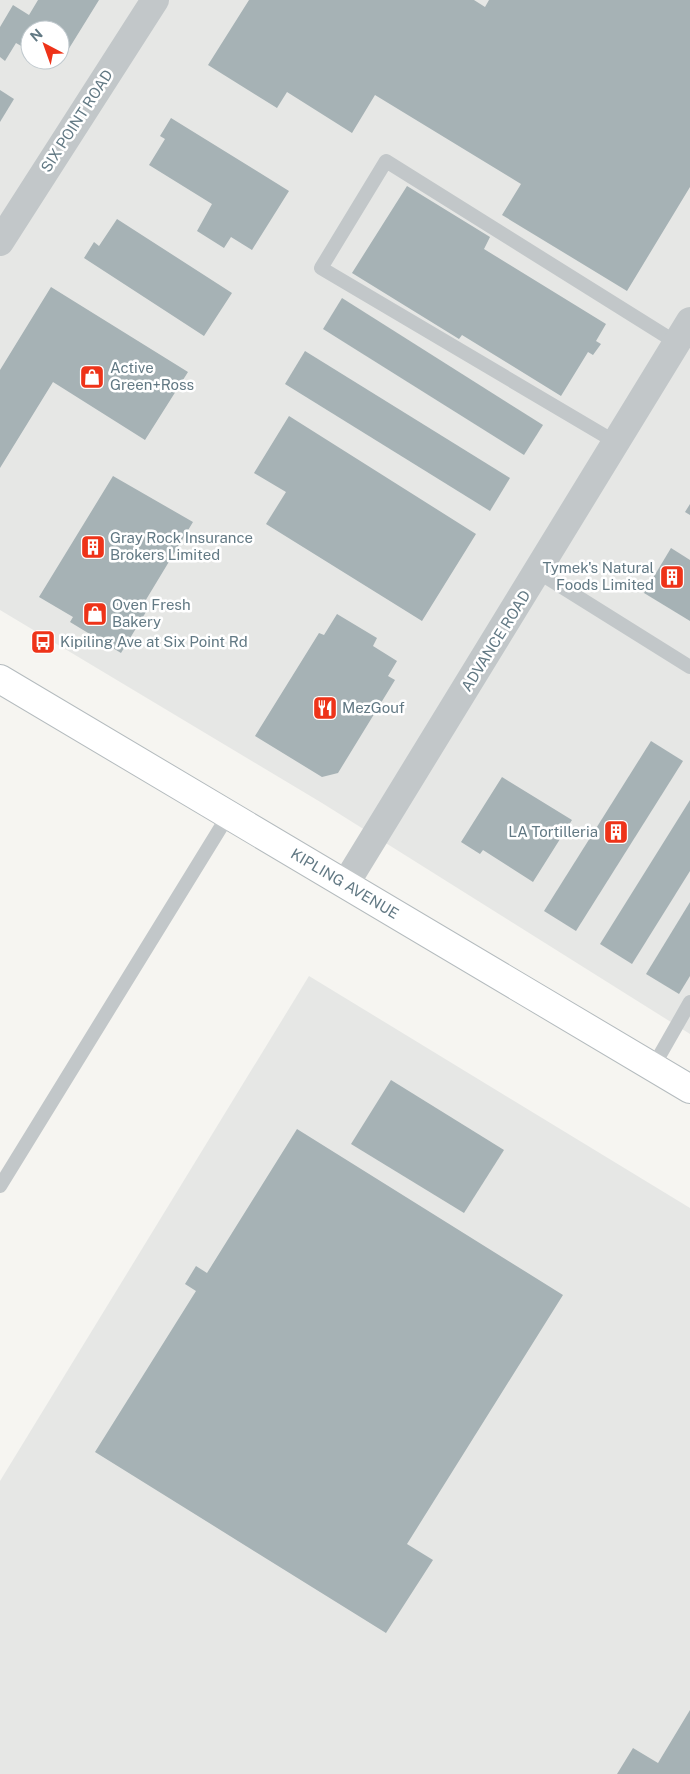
<svg xmlns="http://www.w3.org/2000/svg" width="690" height="1774" font-family="'Public Sans',sans-serif">
<style>
.built{fill:#e6e7e5;fill-rule:evenodd}
.building{fill:#a6b2b5}
.lines{fill:none;stroke-linecap:round;stroke-linejoin:round}
.secondary-casing{stroke:#b4bbbe;stroke-width:30}
.service{stroke:#c2c7c9;stroke-width:14}
.minor{stroke:#c2c7c9;stroke-width:28}
.secondary{stroke:#fff;stroke-width:28}
.labels{text-anchor:middle;stroke-width:5;stroke-linejoin:round;paint-order:stroke}
.street-label{font-size:15px;fill:#627984;stroke:#fff}
.poi-label{font-size:15px;fill:#627984;stroke:#fff;text-anchor:start}
</style>
<rect width="100%" height="100%" fill="#f6f5f1"/>
<g class="built">
<path d="M0,0H690V1034L322,803L0,610ZM30,30H60V60H30Z"/>
<path d="M309,976L690,1208V1774H0V1481Z"/>
</g>
<g class="building">
<path d="M38,0H99L60,63L51,60H60V30H30V51L16,43L5,61L0,57V27L13,5L29,15Z"/>
<path d="M249,0H474L485,7L489,0H690V187L627,291L502,215L521,184L375,95L352,133L287,92L277,108L208,65Z"/>
<path d="M0,90L14,99L0,122Z"/>
<path d="M171,118L289,191L252,250L231,237L224,248L197,231L212,204L149,165L165,139L160,136Z"/>
<path d="M407,186L490,237L484,249L606,324L596,341L601,344L593,355L588,352L561,396L462,335L459,339L352,273Z"/>
<path d="M117,219L232,293L204,336L84,258L94,242L99,246Z"/>
<path d="M51,287L188,372L145,440L53,382L0,468V370Z"/>
<path d="M342,298L543,425L524,455L323,329Z"/>
<path d="M305,351L510,478L490,511L285,384Z"/>
<path d="M289,416L476,534L422,621L266,524L286,492L254,473Z"/>
<path d="M113,476L193,522L144,603L149,607L121,653L70,622L73,617L39,597Z"/>
<path d="M690,504V515L685,512Z"/>
<path d="M671,548L690,560V621L644,593Z"/>
<path d="M337,614L377,638L373,646L397,661L388,676L395,680L338,773L322,777L255,736L319,633L324,635Z"/>
<path d="M651,741L683,761L576,931L544,911Z"/>
<path d="M502,777L572,820L533,882L483,850L480,854L461,842Z"/>
<path d="M690,800V871L632,964L600,944Z"/>
<path d="M690,902V976L679,994L646,974Z"/>
<path d="M391,1080L504,1150L464,1213L351,1144Z"/>
<path d="M297,1129L563,1295L407,1544L433,1560L386,1633L95,1452L196,1291L185,1284L196,1266L207,1273Z"/>
<path d="M690,1710V1774H617L633,1748L658,1763Z"/>
</g>
<g class="lines">
<defs>
<g id="secondary">
<path id="s1" d="M0,679L690,1089"/>
</g>
</defs>
<use href="#secondary" class="secondary-casing"/>
<g class="service">
<path d="M617,443L321,268L386,161L677,343"/>
<path d="M538,572L690,667"/>
<path d="M653,1067L690,1002"/>
<path d="M0,1186L229,814"/>
</g>
<g class="minor">
<path d="M0,242L155,0"/>
<path d="M346,883L690,321"/>
</g>
<use href="#secondary" class="secondary"/>
</g>
<defs>
<symbol id="shop-square" viewBox="-11 -11 22 22"><rect x="-9" y="-9" width="18" height="18" rx="4" fill="#ee3319" stroke="#fff"/><path d="M-5-2.5h2.3a2.7 3.5 0 0 1 5.4 0H5L5.5 6h-11ZM-1.5-2.5h3a1.5 2.3 0 0 0-3 0Z" fill="#fff"/></symbol>
<symbol id="building-square" viewBox="-11 -11 22 22"><rect x="-9" y="-9" width="18" height="18" rx="4" fill="#ee3319" stroke="#fff"/><path d="M-4-6H4V6H1V3H-1V6H-4ZM-2.5-4.3h1.7v1.8h-1.7ZM.8-4.3h1.7v1.8H.8ZM-2.5-1h1.7V.8h-1.7ZM.8-1h1.7V.8H.8Z" fill="#fff"/></symbol>
<symbol id="bus-square" viewBox="-11 -11 22 22"><rect x="-9" y="-9" width="18" height="18" rx="4" fill="#ee3319" stroke="#fff"/><path d="M-5-6H5V4H4V6H2V4H-2V6H-4V4H-5ZM-3.5-4V0h7V-4ZM-3.5 1.2v1.5H-2V1.2ZM2 1.2v1.5H3.5V1.2Z" fill="#fff"/></symbol>
<symbol id="restaurant-square" viewBox="-11 -11 22 22"><rect x="-9" y="-9" width="18" height="18" rx="4" fill="#ee3319" stroke="#fff"/><path d="M-5-6h1v4h1v-4h1v4h1v-4h1v5L-1.5 .5V6h-2V.5L-5-1ZM5-6V6H3V1.5H1.5Q1.5-4 5-6Z" fill="#fff"/></symbol>
</defs>
<g fill-rule="evenodd">
<use href="#shop-square" x="78" y="363" width="28" height="28"/>
<use href="#building-square" x="79" y="533" width="28" height="28"/>
<use href="#building-square" x="658" y="563" width="28" height="28"/>
<use href="#shop-square" x="81" y="600" width="28" height="28"/>
<use href="#bus-square" x="29" y="628" width="28" height="28"/>
<use href="#restaurant-square" x="311" y="694" width="28" height="28"/>
<use href="#building-square" x="602" y="818" width="28" height="28"/>
</g>
<g class="labels">
<g class="street-label">
<text transform="translate(77 121) rotate(-57)" y="5">SIX POINT ROAD</text>
<text transform="translate(496 641) rotate(-58)" y="5">ADVANCE ROAD</text>
<text dy="5" stroke="none"><textPath href="#s1" startOffset="401">KIPLING AVENUE</textPath></text>
</g>
<g class="poi-label">
<text x="110" y="373">Active<tspan x="110" dy="17">Green+Ross</tspan></text>
<text x="110" y="543">Gray Rock Insurance<tspan x="110" dy="17">Brokers Limited</tspan></text>
<text x="654" y="573" text-anchor="end">Tymek's Natural<tspan x="654" dy="17">Foods Limited</tspan></text>
<text x="112" y="610">Oven Fresh<tspan x="112" dy="17">Bakery</tspan></text>
<text x="60" y="647">Kipiling Ave at Six Point Rd</text>
<text x="342" y="713">MezGouf</text>
<text x="598" y="837" text-anchor="end">LA Tortilleria</text>
</g>
</g>
<g transform="translate(45 45) rotate(319)"><circle r="24" fill="#ffffff" stroke="#c0c9ce"/>
<path d="M0-4L9 19L0 12L-9 19Z" fill="#ee3319"/>
<text y="-8" font-size="14" font-weight="bold" text-anchor="middle" fill="#627984">N</text>
</g>
</svg>
